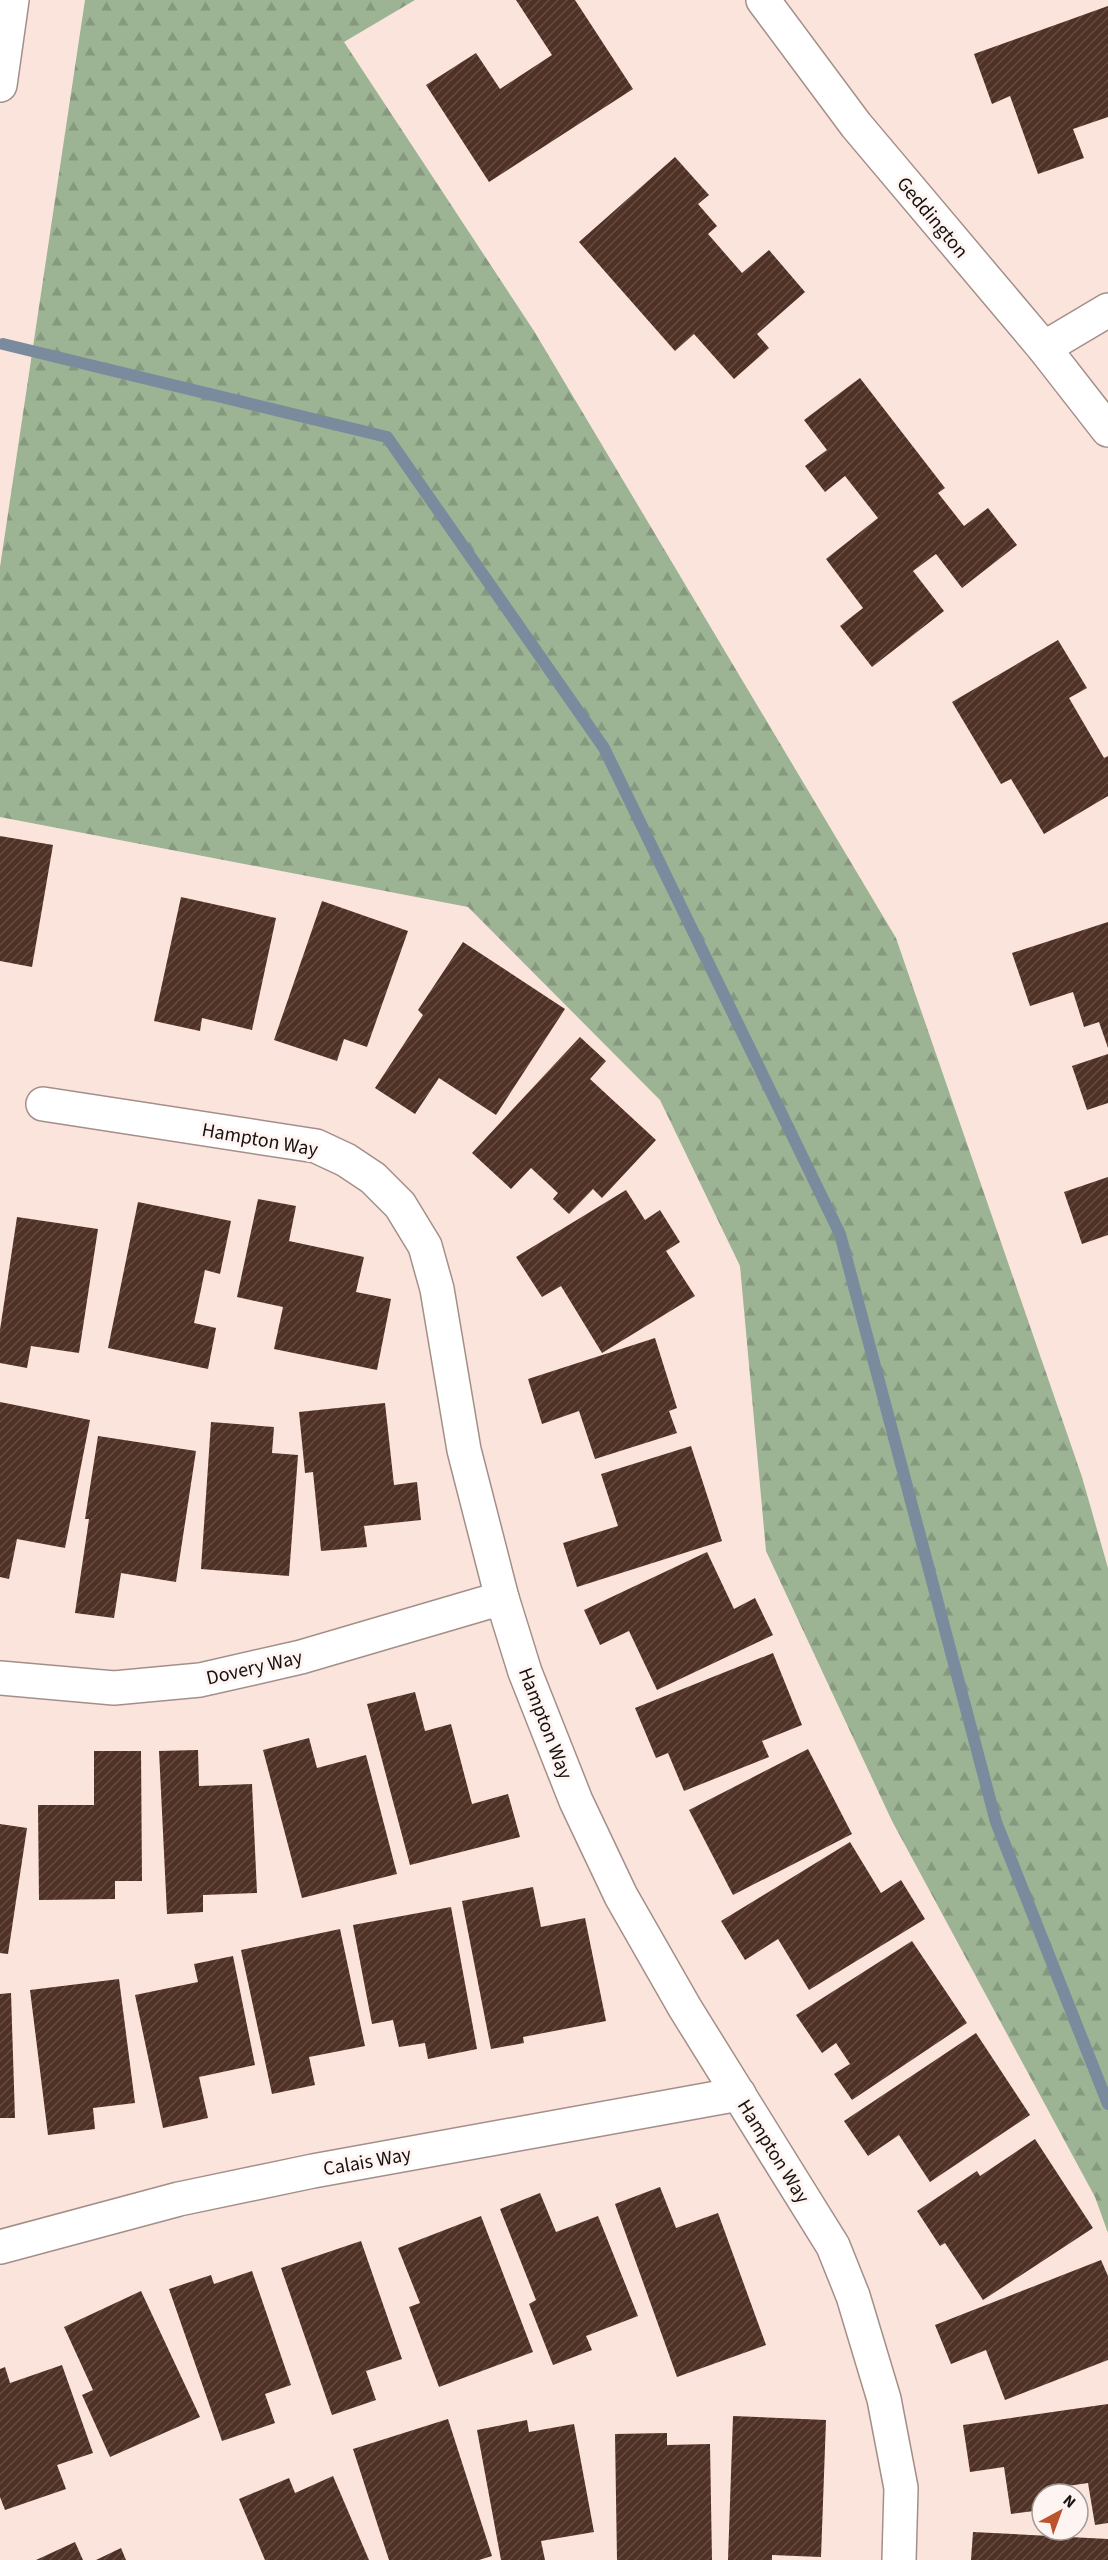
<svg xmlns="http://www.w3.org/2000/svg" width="1108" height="2560" font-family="'Source Sans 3',sans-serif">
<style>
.forest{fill:url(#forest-firs)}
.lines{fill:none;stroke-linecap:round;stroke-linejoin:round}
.stream{stroke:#7b8b9e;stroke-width:12}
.building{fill:url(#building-hatch)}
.minor-casing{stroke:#a48f88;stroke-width:36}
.secondary-casing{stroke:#a48f88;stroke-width:36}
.minor{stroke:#fff;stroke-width:33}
.secondary{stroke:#fff;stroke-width:33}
.labels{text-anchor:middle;stroke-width:6;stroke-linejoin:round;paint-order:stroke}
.street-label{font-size:20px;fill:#18110e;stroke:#fef5f2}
</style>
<defs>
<pattern id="forest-firs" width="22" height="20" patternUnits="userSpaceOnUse" patternTransform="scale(1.5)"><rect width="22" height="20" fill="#9cb394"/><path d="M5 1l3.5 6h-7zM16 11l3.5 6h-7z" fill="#86997e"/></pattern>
<pattern id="building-hatch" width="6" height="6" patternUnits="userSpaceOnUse" patternTransform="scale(1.5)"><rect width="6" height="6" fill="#503125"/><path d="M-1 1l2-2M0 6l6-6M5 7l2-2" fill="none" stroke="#654c42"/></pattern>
</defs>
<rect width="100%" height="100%" fill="#fbe4dc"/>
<path class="forest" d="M85,0H415L344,42L534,331L896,938L1082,1477L1108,1568V2233L1095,2197L892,1821L766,1551L740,1266L660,1100L468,907L0,817V567Z"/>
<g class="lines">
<path class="stream" d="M3,344L387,437L604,748L840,1234L996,1822L1108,2104"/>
</g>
<g class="building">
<path d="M516,0H575L633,89L489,182L426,85L476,53L500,89L552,55Z"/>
<path d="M1108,6V117L1073,129L1084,158L1038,174L1010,96L992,104L974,54Z"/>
<path d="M675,157L709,195L698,204L717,226L708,234L742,273L769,250L805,292L757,334L769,348L734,379L694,334L675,351L579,242Z"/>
<path d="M860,378L945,488L938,493L964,526L988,508L1017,545L962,588L936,554L913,571L944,611L872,667L840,626L863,608L826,559L878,518L845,476L825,492L805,466L827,450L804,420Z"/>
<path d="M1058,640L1087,688L1069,698L1104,758L1108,756V796L1044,834L1011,779L1001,784L952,702Z"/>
<path d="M0,836L53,845L32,967L0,961Z"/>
<path d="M181,897L276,918L252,1030L202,1018L200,1031L154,1021Z"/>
<path d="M322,901L408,931L367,1047L344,1039L337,1061L274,1040Z"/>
<path d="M1108,922V1048L1099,1022L1084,1027L1073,992L1030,1006L1012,953Z"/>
<path d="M463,942L565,1009L496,1115L439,1078L415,1114L375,1088L423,1015L418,1010Z"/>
<path d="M580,1037L606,1061L590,1079L656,1140L602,1198L593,1189L569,1214L553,1199L558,1193L531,1168L511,1189L472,1153Z"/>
<path d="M1108,1054V1103L1087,1110L1072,1066Z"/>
<path d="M1108,1177V1235L1082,1244L1064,1192Z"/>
<path d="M626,1190L645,1220L660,1210L680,1242L666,1251L695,1296L602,1353L561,1286L542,1297L516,1257Z"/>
<path d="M258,1199L296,1206L289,1241L364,1257L356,1292L391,1299L377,1370L274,1349L283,1307L237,1297Z"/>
<path d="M138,1202L231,1221L220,1274L205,1270L194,1323L216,1328L208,1369L108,1348Z"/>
<path d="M17,1217L98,1229L79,1353L31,1346L27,1368L0,1363V1330Z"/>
<path d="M655,1338L677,1408L669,1411L677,1433L595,1459L579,1411L542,1424L528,1379Z"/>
<path d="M0,1402L90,1420L65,1548L17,1539L9,1579L0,1577Z"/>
<path d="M385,1403L394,1485L417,1482L421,1520L364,1526L367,1547L321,1551L313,1472L305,1473L299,1412Z"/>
<path d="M211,1422L274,1427L272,1453L298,1455L289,1576L201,1569Z"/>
<path d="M98,1436L196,1451L176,1582L121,1573L114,1618L75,1613L89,1519H85Z"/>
<path d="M691,1446L722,1541L577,1587L563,1543L618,1526L601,1474Z"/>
<path d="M707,1552L734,1609L755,1598L773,1635L657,1690L629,1631L600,1645L584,1610Z"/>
<path d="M773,1653L802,1725L762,1741L769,1757L684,1791L668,1753L656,1758L635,1708Z"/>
<path d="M415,1692L425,1731L451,1724L472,1804L508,1794L520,1837L410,1865L367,1704Z"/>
<path d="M309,1738L317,1768L366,1755L397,1874L302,1898L263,1750Z"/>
<path d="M808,1749L852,1834L733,1895L689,1810Z"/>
<path d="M198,1750L199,1786L252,1784L257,1893L203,1895V1912L167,1914L159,1751Z"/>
<path d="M94,1751H141L142,1881H115V1899L39,1900L38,1805H94Z"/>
<path d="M0,1824L27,1828L8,1954L0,1953Z"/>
<path d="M850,1842L881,1893L901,1880L925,1919L809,1990L778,1939L745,1960L721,1921Z"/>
<path d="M533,1887L541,1927L585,1918L606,2021L523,2037L524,2043L491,2049L462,1901Z"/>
<path d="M451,1907L477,2049L428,2059L425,2043L399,2047L393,2020L372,2024L353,1925Z"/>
<path d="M340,1929L365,2046L309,2057L315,2085L272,2094L241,1950Z"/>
<path d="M912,1941L967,2023L852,2100L834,2074L850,2064L836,2043L822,2053L796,2015Z"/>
<path d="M233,1956L255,2065L199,2077L208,2118L163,2128L135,1995L198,1982L194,1964Z"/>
<path d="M119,1979L135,2103L93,2108L95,2129L48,2135L30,1990Z"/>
<path d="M11,1993L15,2118H0V1994Z"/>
<path d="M976,2033L1030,2115L930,2182L899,2135L868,2156L844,2121Z"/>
<path d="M1035,2139L1093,2228L983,2300L945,2243L940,2246L917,2211L977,2171L980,2176Z"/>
<path d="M660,2187L676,2228L718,2213L766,2345L677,2377L615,2204Z"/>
<path d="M540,2193L556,2232L598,2216L638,2316L586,2336L592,2350L553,2365L529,2304L536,2300L500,2209Z"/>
<path d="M481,2216L533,2352L439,2387L409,2307L420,2303L398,2248Z"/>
<path d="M361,2241L402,2359L366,2371L376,2400L332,2415L281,2268Z"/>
<path d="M1101,2260L1108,2276V2360L1005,2400L986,2350L951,2364L935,2325Z"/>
<path d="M252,2271L291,2385L265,2394L275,2423L222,2441L169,2289L211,2275L214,2284Z"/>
<path d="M141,2291L200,2417L110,2457L82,2395L93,2390L64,2327Z"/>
<path d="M62,2365L93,2453L57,2465L66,2489L5,2510L0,2497V2369L5,2367L10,2383Z"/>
<path d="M1108,2404V2523L1095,2525L1088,2483L1047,2489L1048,2494H1042V2510L1011,2514L1004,2467L970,2472L963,2425Z"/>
<path d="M733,2416L826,2420L821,2557L772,2555V2560H728Z"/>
<path d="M448,2419L492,2556L479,2560H389L353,2449Z"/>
<path d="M527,2420L529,2432L574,2424L594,2532L541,2541L545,2560H501L477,2430Z"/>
<path d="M667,2433V2445L710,2444L712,2560H617L615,2434Z"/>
<path d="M333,2476L369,2560H265L239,2499L289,2478L295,2493Z"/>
<path d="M973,2532L1108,2539V2560H971Z"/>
<path d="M75,2542L83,2560H36Z"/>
<path d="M121,2548L126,2560H96Z"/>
</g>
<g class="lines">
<defs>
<g id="minor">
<path d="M763,0L856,125L1044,348L1108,430"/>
<path d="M1044,348L1108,310"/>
<path d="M43,1104L316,1146L346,1160L373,1178L400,1205L425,1246L437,1289L464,1450L502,1598L525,1672L576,1801L621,1896L685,2008L833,2246L853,2296L884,2399L901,2488L899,2560"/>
<path d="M0,1678L114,1688L200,1680L301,1657L502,1598"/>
<path d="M0,2247L179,2199L313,2171L739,2094"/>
</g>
<path id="secondary" d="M0,85L12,0"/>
</defs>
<use href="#minor" class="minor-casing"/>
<use href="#secondary" class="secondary-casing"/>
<use href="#minor" class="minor"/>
<use href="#secondary" class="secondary"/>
</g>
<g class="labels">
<g class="street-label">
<text transform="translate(933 217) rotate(50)" y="7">Geddington</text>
<text transform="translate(260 1139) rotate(10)" y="7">Hampton Way</text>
<text transform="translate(254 1667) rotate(-13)" y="7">Dovery Way</text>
<text transform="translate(546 1723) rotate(69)" y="7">Hampton Way</text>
<text transform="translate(774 2151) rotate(58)" y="7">Hampton Way</text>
<text transform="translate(367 2161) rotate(-10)" y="7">Calais Way</text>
</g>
</g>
<g transform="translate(1060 2512) rotate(41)"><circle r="28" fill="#fef5f2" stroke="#a29a97" stroke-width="1.5"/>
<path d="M0-4.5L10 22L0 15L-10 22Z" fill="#bb542c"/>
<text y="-9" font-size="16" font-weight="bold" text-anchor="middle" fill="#18110e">N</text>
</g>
</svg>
